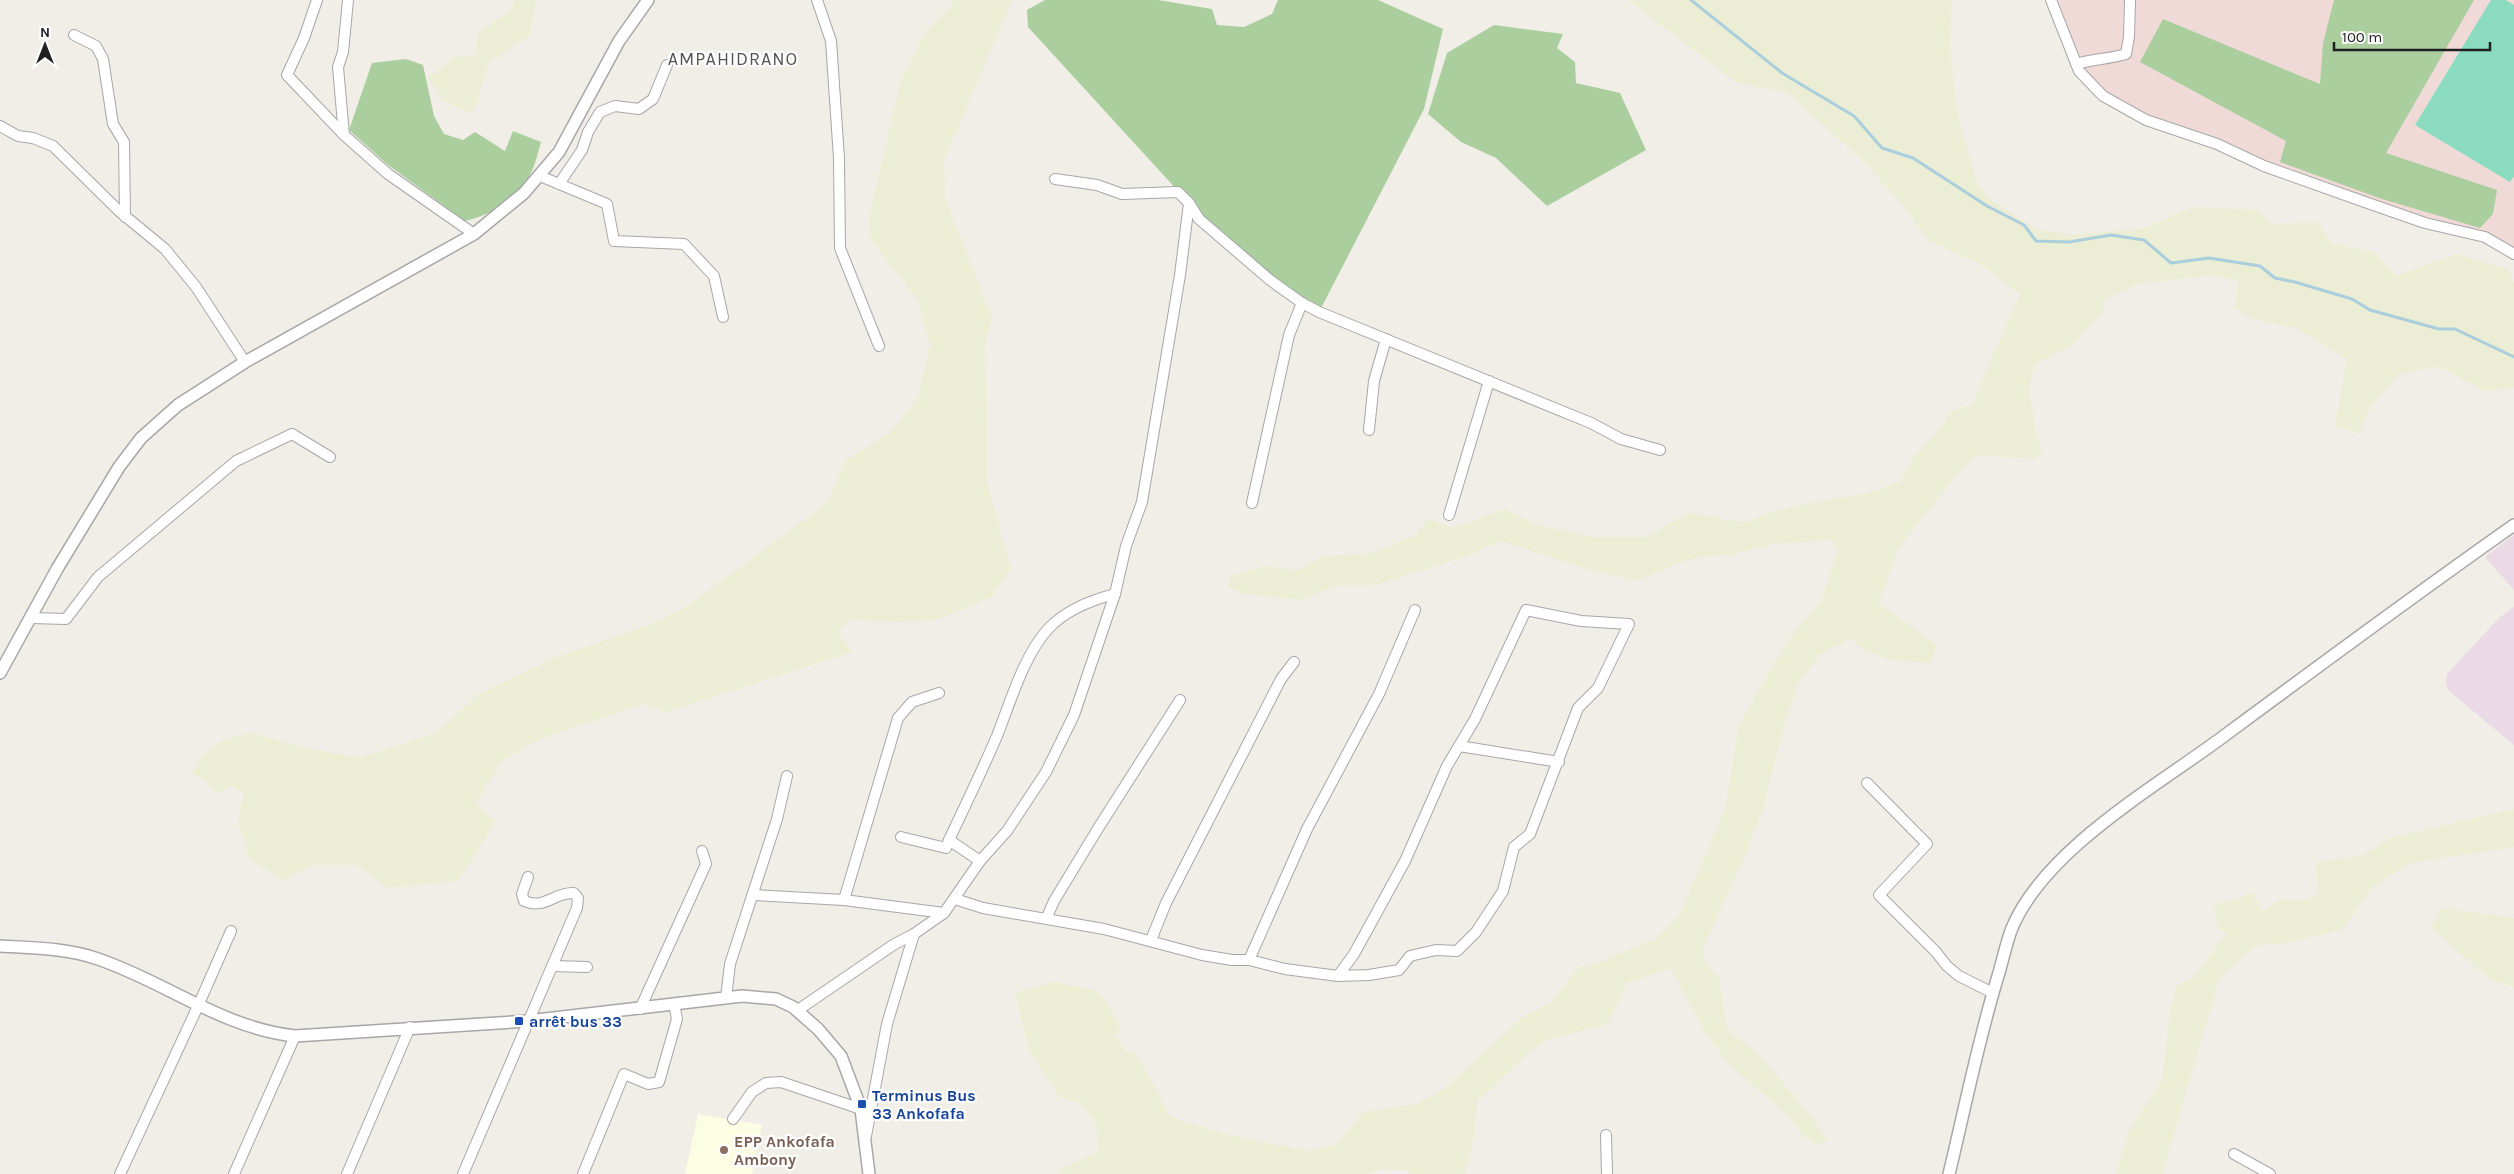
<svg xmlns="http://www.w3.org/2000/svg" width="2514" height="1174" font-family="Karla,sans-serif">
<style>
.commercial{fill:#f0dad8}
.industrial{fill:#e9dae5}
.education{fill:#fcfee3}
.farmland{fill:#ebeed4}
.forest{fill:#aace9e}
.pitch{fill:#8adbbf}
.lines{fill:none;stroke-linecap:round;stroke-linejoin:round}
.stream{stroke:#aacedc;stroke-width:3}
.minor-casing{stroke:#a7a7a7;stroke-width:12}
.tertiary-casing{stroke:#a7a7a7;stroke-width:14}
.minor{stroke:#fff;stroke-width:10}
.tertiary{stroke:#fff;stroke-width:11}
.transit-dot{fill:#1a4fb4;stroke:#fff;stroke-width:2}
.education-dot{fill:#8d6e63;stroke:#fff;stroke-width:2}
.labels{text-anchor:middle;stroke-width:4.5;stroke-linejoin:round;paint-order:stroke}
.transit-label{font-size:16px;font-weight:bold;fill:#164399;stroke:#fff;text-anchor:start}
.education-label{font-size:16px;font-weight:bold;fill:#785e54;stroke:#fff;text-anchor:start}
.neighbourhood-label{font-size:18px;letter-spacing:1px;fill:#535353;stroke:#fff}
</style>
<rect width="100%" height="100%" fill="#f0eee7"/>
<path class="commercial" d="M2054,0H2514V254L2455,229L2146,120L2103,96L2079,71Z"/>
<g class="industrial">
<path d="M2514,535V590L2485,557Z"/>
<path d="M2514,607V745L2449,691L2446,684L2447,674L2500,617Z"/>
</g>
<path class="education" d="M698,1114L762,1125L752,1174H685Z"/>
<g class="farmland">
<path d="M515,0H536L529,36L488,63L473,115L442,100L428,78L455,57L475,55L478,33L512,9Z"/>
<path d="M952,0H1012L944,160L945,198L992,318L985,346L987,482L1011,569L991,597L936,620L897,622L851,620L837,631L852,652L666,712L644,704L539,739L502,761L476,803L496,821L458,881L387,888L357,865H311L283,881L249,858L238,822L244,794L230,785L216,795L206,781L192,773L203,754L226,739L249,733L315,750L360,758L436,733L478,695L555,658L651,624L686,607L826,504L846,460L890,433L919,396L930,345L919,302L872,241L868,223L901,80L925,32L952,5Z"/>
<path d="M1628,0H1952L1950,44L1956,107L1976,181L1992,201L2038,230L2074,235L2145,228L2193,207L2256,210L2272,224L2318,222L2331,244L2375,252L2396,276L2457,254L2508,269L2514,283V388L2484,391L2439,366L2399,374L2369,409L2360,434L2335,426L2347,359L2298,329L2250,318L2235,308L2238,281L2214,275L2138,284L2105,299L2102,313L2072,345L2034,365L2029,389L2036,436L2043,453L2035,459L1977,455L1963,467L1897,550L1879,604L1937,645L1931,663L1891,660L1859,647L1851,638L1820,654L1797,685L1780,740L1763,809L1745,856L1702,950L1706,964L1719,978L1727,1029L1760,1056L1813,1118L1827,1140L1816,1145L1802,1134L1789,1117L1729,1064L1706,1034L1671,968L1627,983L1608,1024L1547,1040L1529,1052L1477,1102L1474,1136L1465,1174H1410L1408,1170L1383,1169L1364,1174H1059L1061,1169L1098,1152L1097,1126L1080,1103L1059,1097L1029,1049L1015,993L1052,982L1094,990L1104,999L1121,1029L1115,1037L1125,1051L1137,1055L1159,1094L1169,1116L1220,1133L1308,1151L1336,1145L1363,1112L1418,1104L1445,1088L1525,1015L1550,1003L1579,967L1598,963L1656,939L1679,916L1725,810L1739,724L1787,642L1822,599L1837,553L1832,540L1773,544L1730,555L1699,557L1671,566L1637,581L1587,569L1501,541L1464,557L1375,585L1333,586L1303,600L1243,594L1228,586L1230,576L1266,566L1296,571L1321,557L1373,553L1413,536L1429,519L1453,528L1506,509L1535,525L1594,537H1646L1689,513L1745,523L1768,513L1809,503L1865,494L1900,482L1914,457L1935,434L1951,412L1972,404L2020,294L1980,264L1928,240L1899,201L1861,159L1786,92L1737,83Z"/>
<path d="M2514,809V847L2411,863L2371,888L2342,930L2285,943L2255,946L2220,977L2162,1174H2116L2130,1128L2162,1080L2170,1014L2177,985L2194,977L2226,934L2218,926L2214,906L2253,893L2262,912L2280,900H2306L2318,894L2316,863L2364,855L2390,838Z"/>
<path d="M2441,908L2514,918V987L2488,978L2432,928Z"/>
</g>
<g class="forest">
<path d="M1045,0H1158L1212,9L1217,25L1244,27L1272,14L1278,0H1378L1443,29L1424,109L1319,312L1199,219L1189,203L1028,27L1027,10Z"/>
<path d="M2334,0H2474L2386,153L2497,190L2493,214L2480,228L2382,199L2280,162L2286,141L2140,62L2163,19L2320,84L2323,43Z"/>
<path d="M1494,25L1563,34L1557,48L1575,62L1576,83L1620,93L1646,150L1547,206L1496,158L1461,142L1428,114L1447,53Z"/>
<path d="M406,59L423,65L434,116L444,134L463,140L475,132L505,151L513,131L541,142C538,153 535,165 530,175C519,199 489,216 465,221L388,165L349,130L372,63Z"/>
</g>
<path class="pitch" d="M2491,0H2506L2514,5V176L2510,182L2415,125Z"/>
<g class="lines">
<path class="stream" d="M1691,0L1782,73L1854,116L1882,148L1913,158L1987,206L2024,225L2036,241L2069,242L2111,235L2144,240L2171,263L2209,258L2260,266L2275,278L2295,282L2352,299L2370,310L2439,329H2455L2514,357"/>
<defs>
<g id="minor">
<path d="M317,0L304,38L287,75L344,135L388,174L474,234"/>
<path d="M817,0L831,41L839,158L840,248L879,346"/>
<path d="M2051,0L2079,71L2103,96L2146,120L2217,144L2264,166L2362,201L2425,223L2485,237L2514,254"/>
<path d="M74,35L96,46L103,59L113,124L124,142L125,217"/>
<path d="M2076,64C2093,59 2109,59 2126,54L2129,37L2130,0"/>
<path d="M0,126L18,136L33,138L53,146L119,211L165,249L196,287L245,362"/>
<path d="M344,135L338,67L343,52L348,0"/>
<path d="M540,176L607,204L614,241L684,244L714,276L723,317"/>
<path d="M1055,179L1097,185L1122,194L1178,192L1189,203L1199,219L1270,280L1302,303L1319,312L1591,423L1621,439L1660,450"/>
<path d="M559,184L582,150L588,132L600,112L615,106L639,109L653,99L667,65"/>
<path d="M1369,430L1374,381L1386,339"/>
<path d="M1252,503L1289,335L1302,303"/>
<path d="M1449,515L1489,381"/>
<path d="M31,618L66,619L98,577L236,461L292,434L330,457"/>
<path d="M1459,746L1559,762"/>
<path d="M1867,783L1927,844L1879,895L1936,952L1947,966L1959,976L1991,992"/>
<path d="M901,837L946,848L949,840L980,861"/>
<path d="M949,840C965,806 982,771 997,736C1010,703 1024,655 1048,629C1065,611 1091,600 1115,594"/>
<path d="M754,895L844,900L944,913"/>
<path d="M955,899L983,908L1104,929L1202,955L1232,960H1249L1285,969L1338,976L1369,975L1399,970L1410,956L1436,950L1457,951L1476,932L1503,891L1514,847L1530,834L1578,708L1598,688L1629,624L1581,621L1526,610L1475,719L1447,766L1405,861L1354,954L1338,976"/>
<path d="M844,900L898,718L912,702L939,693"/>
<path d="M1047,917L1054,901L1097,830L1180,700"/>
<path d="M1151,940L1166,903L1281,679L1294,662"/>
<path d="M1249,960L1307,829L1379,694L1415,610"/>
<path d="M552,966L587,967"/>
<path d="M726,998L730,964L777,819L787,776"/>
<path d="M640,1009L706,864L702,851"/>
<path d="M798,1010L893,945L914,934"/>
<path d="M733,1119L752,1092L766,1083L781,1082L861,1109"/>
<path d="M1606,1135L1607,1174"/>
<path d="M866,1136L887,1024L914,934L944,913L980,861L1007,831L1046,772L1074,715L1115,594L1126,546L1142,502L1180,275L1189,203"/>
<path d="M2234,1154L2270,1174"/>
<path d="M120,1174L198,1006L231,931"/>
<path d="M234,1174L295,1036"/>
<path d="M347,1174L410,1027"/>
<path d="M463,1174L577,908L578,898L574,893C554,892 545,910 524,901L522,894L528,877"/>
<path d="M583,1174L624,1074L648,1084L659,1082L677,1019L674,1004"/>
</g>
<g id="tertiary">
<path d="M0,673L57,569L119,467L141,438L178,405L245,362L474,234L524,193L559,152L619,41L648,0"/>
<path d="M0,946C32,948 67,948 98,959C166,982 222,1028 295,1036L528,1021L742,996L776,999L793,1007L818,1029L841,1056L861,1109L869,1174"/>
<path d="M1949,1174C1965,1108 1978,1041 1998,976C2003,960 2006,943 2012,928C2045,849 2157,786 2224,736C2320,665 2416,594 2514,525"/>
</g>
</defs>
<use href="#minor" class="minor-casing"/>
<use href="#tertiary" class="tertiary-casing"/>
<use href="#minor" class="minor"/>
<use href="#tertiary" class="tertiary"/>
</g>
<g class="transit-dot">
<rect x="514" y="1016" width="10" height="10" rx="2.5"/>
<rect x="857" y="1099" width="10" height="10" rx="2.5"/>
</g>
<circle class="education-dot" cx="724" cy="1150" r="5"/>
<g class="labels">
<g class="transit-label">
<text x="529" y="1027">arrêt bus 33</text>
<text x="872" y="1101">Terminus Bus<tspan x="872" dy="18">33 Ankofafa</tspan></text>
</g>
<g class="education-label">
<text x="734" y="1147">EPP Ankofafa<tspan x="734" dy="18">Ambony</tspan></text>
</g>
<g class="neighbourhood-label">
<text x="733" y="65">AMPAHIDRANO</text>
</g>
</g>
<g transform="translate(45 45)" stroke="#ffffff" stroke-width="4" paint-order="stroke">
<path d="M0-4L9 19L0 12L-9 19Z" fill="#202020"/>
<text y="-8" font-size="14" font-weight="bold" text-anchor="middle" fill="#202020">N</text>
</g>
<path d="M2334 42v8h156v-8" fill="none" stroke="#202020" stroke-width="2.5"/>
<text x="2342" y="42" font-size="15" fill="#202020" stroke="#ffffff" stroke-width="4" paint-order="stroke">100 m</text>
</svg>
